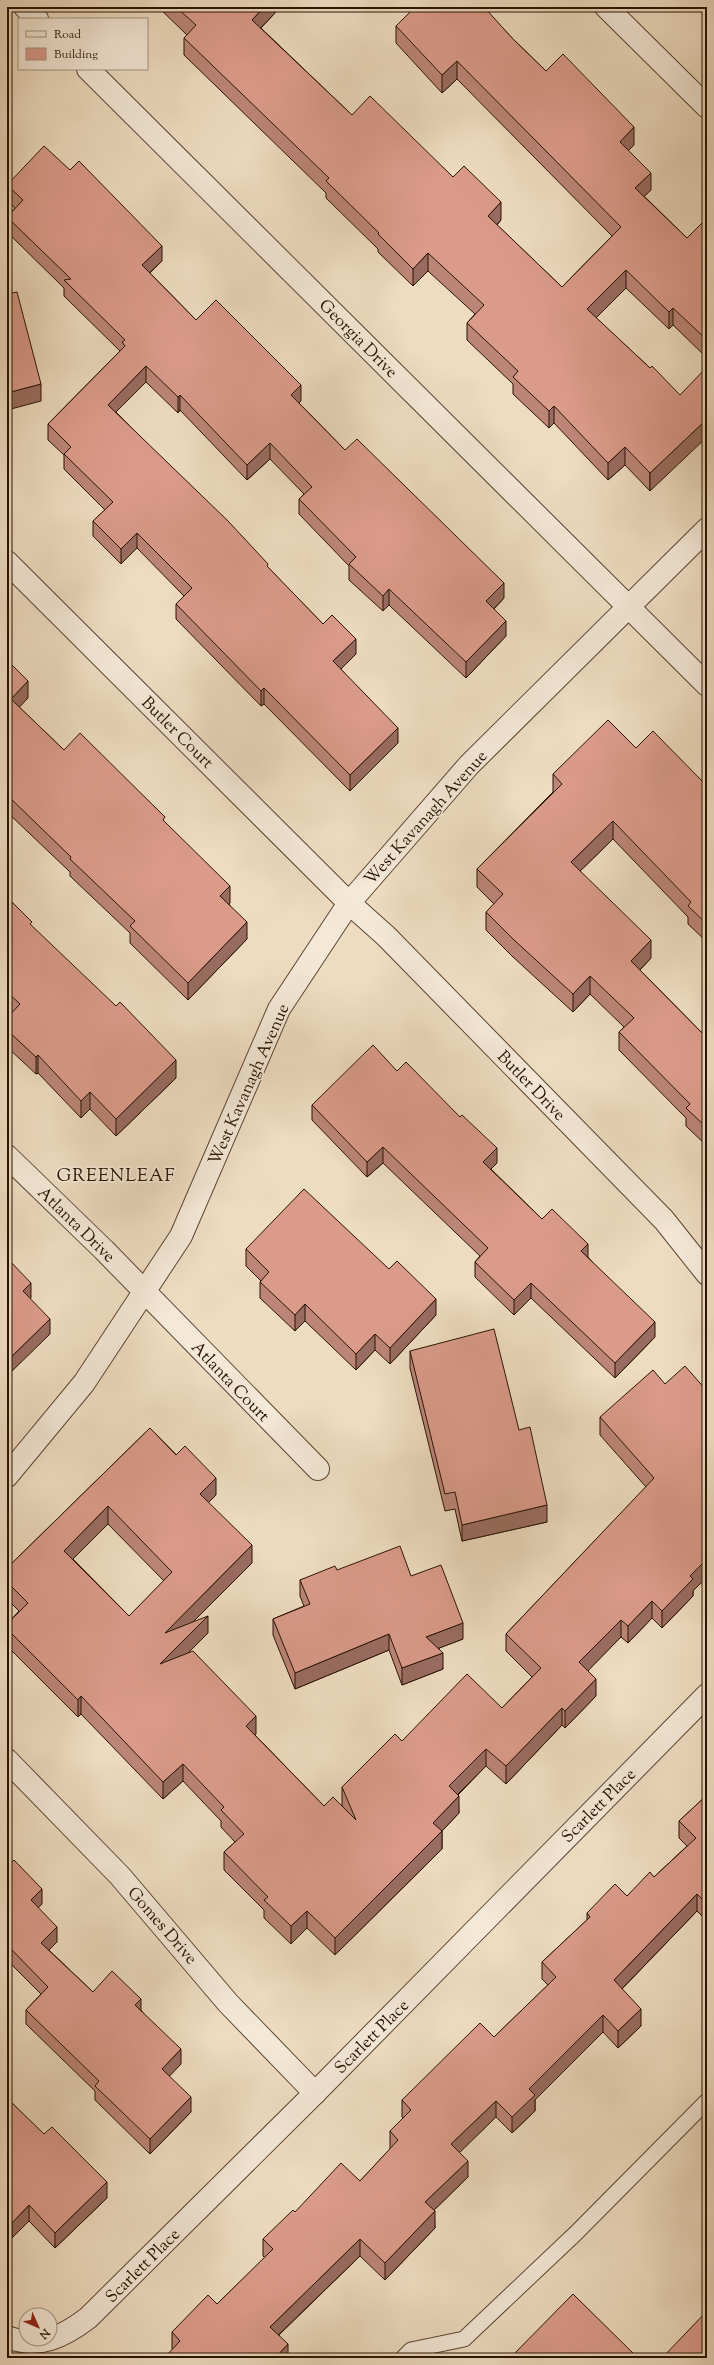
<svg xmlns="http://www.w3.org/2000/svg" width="714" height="2365" font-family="'Sorts Mill Goudy',serif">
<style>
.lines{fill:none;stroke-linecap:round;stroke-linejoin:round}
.service-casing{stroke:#5a4532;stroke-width:17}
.minor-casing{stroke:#5a4532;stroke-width:24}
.service{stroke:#f4e8d7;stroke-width:15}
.minor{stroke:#f4e8d7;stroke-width:22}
.wall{fill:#bc8578;stroke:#281302;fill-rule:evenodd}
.shaded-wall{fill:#996c61;stroke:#281302}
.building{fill:#db9b8b;stroke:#281302;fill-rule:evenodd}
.labels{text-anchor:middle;stroke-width:3.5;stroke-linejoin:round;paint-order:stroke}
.street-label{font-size:17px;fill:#281302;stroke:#f4e8d7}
.neighbourhood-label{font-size:18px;letter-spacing:1px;fill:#281302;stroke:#f4e8d7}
</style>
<rect width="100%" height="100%" fill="#eedcc1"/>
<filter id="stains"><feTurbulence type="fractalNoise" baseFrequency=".005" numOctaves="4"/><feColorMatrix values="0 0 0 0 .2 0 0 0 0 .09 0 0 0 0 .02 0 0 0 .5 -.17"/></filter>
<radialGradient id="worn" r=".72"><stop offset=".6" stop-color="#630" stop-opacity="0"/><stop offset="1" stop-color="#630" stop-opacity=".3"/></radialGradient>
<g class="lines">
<defs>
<path id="service" d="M403,2358L411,2350L464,2339L575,2234L707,2101"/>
<g id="minor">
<path d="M25,7L37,19"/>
<path d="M606,7L707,107"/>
<path d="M88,69L707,685"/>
<path d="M7,562L349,903L386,936L664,1220L707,1274"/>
<path d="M7,1156L104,1250L318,1469"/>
<path d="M7,1476L84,1383L181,1236L279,1009L349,903L469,765L707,529"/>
<path d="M7,1760L120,1876L228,2003L315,2093"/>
<path d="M7,2337C39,2349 63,2337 88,2318L315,2093L707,1695"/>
</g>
</defs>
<use href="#service" class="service-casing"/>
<use href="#minor" class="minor-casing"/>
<use href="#service" class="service"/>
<use href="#minor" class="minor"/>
</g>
<g class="wall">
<path d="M136,7H143L140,11Z"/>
<path d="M158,7H275V13L261,28L352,115L453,177L501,220L497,225L562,287L612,236L457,79L442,93L396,43V26L410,12L405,7H485L484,8L513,39L546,71L634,145L628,150L651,190L644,196L687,238L707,218V358L673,325L669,329L626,288L596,318L650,368V491L625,465L608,480L554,423L549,428L513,394V384L467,340V323L475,314L428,271L413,286L378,252V249L326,198V193L184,55V38L187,35Z"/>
<path d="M7,185L162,261L150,273L196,320L301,401L299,403L345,450L504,598L494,609L506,636L466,678L389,605L383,611L349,580V566L299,514V499L304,494L270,459L247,480L180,410L178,413L146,382L116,412L323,624L356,654L341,669L398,743L350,791L264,704L261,706L176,619V604L184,596L137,548L121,564L93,536V521L105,510L64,469V455L48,440V424L120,351L64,296V288L7,232V217L15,208L7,201Z"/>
<path d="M7,660L28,698L19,707L64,750L165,822L230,903L229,904L247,939L188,1000L130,943V933L70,876V872L7,812Z"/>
<path d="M636,748L707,786V942L688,924V917L613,839L580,871L651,958L640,970L707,1038V1146L686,1126V1118L619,1050V1032L624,1027L590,994L573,1012L513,957L486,930V912L494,904L477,887V869L553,792V774Z"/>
<path d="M7,897L32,927L176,1078L116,1136L90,1109L81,1118L38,1073L36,1074L7,1047V1018L12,1013L7,1009Z"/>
<path d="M397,1071L497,1163L491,1169L542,1219L588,1257L655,1337L615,1378L531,1298L514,1315L475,1277V1262L480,1256L383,1163L367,1177L312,1120V1105Z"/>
<path d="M246,1249L436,1315L390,1364L375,1350L356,1370L305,1321L295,1331L260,1298V1282L261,1281L246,1266Z"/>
<path d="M410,1351L519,1430L547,1522L462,1541L455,1509L445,1511L410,1368Z"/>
<path d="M665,1384L707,1391V1577L693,1591V1596L662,1628L652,1618L628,1643L621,1637L587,1671L596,1696L565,1728L562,1725L506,1784L486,1766L458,1795L459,1813L442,1831V1849L335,1955L307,1928L291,1944L264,1918V1910L224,1870V1852L235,1842L221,1827V1821L183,1781L163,1799L81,1714L78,1717L7,1646V1624L19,1611L7,1599V1568L150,1428L216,1495L208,1503L252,1563L193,1621L208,1633L189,1652L256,1734L255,1735L324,1806L343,1807L342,1805V1787L402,1741L502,1708L532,1677L506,1651V1634L646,1487L600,1435V1417ZM108,1524L164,1581L129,1616L73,1559Z"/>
<path d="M337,1570L463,1639L439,1648L443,1669L402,1685L389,1650L295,1689L273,1635V1619L304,1606L300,1596V1580Z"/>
<path d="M707,1795V1921L697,1911L622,1989L641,2026L618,2048L603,2032L535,2100V2111L512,2133L496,2117L459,2152L468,2177L434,2210L435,2228L385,2280L360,2256L279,2335L288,2358L172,2349V2332L217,2304L265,2258L263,2256V2239L295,2212L360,2181L390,2149V2131L403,2118L402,2117V2100L494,2037L548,1985L542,1979V1962L587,1920V1913L627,1896L654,1877L687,1846L679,1838V1821Z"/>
<path d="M7,1867L42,1904L38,1908L57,1942L49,1950L93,1992L141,2010L181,2064L169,2076L191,2112L150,2154L95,2100V2091L26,2024V2010L41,1994L7,1960Z"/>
<path d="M7,2098L107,2198L55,2248L29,2221L12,2238L7,2234Z"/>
</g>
<g class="shaded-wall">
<path d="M140,7H143L140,11Z"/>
<path d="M264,7H275V13L252,37V20Z"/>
<path d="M457,61V79L442,93V75Z"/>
<path d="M634,127V145L620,159V142Z"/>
<path d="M651,173V190L635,205V188Z"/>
<path d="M501,202V220L488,234V216Z"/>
<path d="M162,246V261L142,280V265Z"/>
<path d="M428,253V271L413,286V269Z"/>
<path d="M626,270V288L587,327V309Z"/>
<path d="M673,308V325L669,329V312Z"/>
<path d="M146,366V382L108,420V405Z"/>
<path d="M41,384V401L7,410V393Z"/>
<path d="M301,385V401L291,410V395Z"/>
<path d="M180,395V410L178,413V397Z"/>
<path d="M554,406V423L549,428V411Z"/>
<path d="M707,419V437L650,491V473Z"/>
<path d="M270,443V459L247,480V465Z"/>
<path d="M625,447V465L608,480V463Z"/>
<path d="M137,533V548L121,564V549Z"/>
<path d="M504,583V598L486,617V601Z"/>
<path d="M389,589V605L383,611V596Z"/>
<path d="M506,621V636L466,678V662Z"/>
<path d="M356,639V654L333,677V661Z"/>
<path d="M28,681V698L11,716V699Z"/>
<path d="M264,688V704L261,706V691Z"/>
<path d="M398,728V743L350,791V775Z"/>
<path d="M613,821V839L571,880V862Z"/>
<path d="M230,886V903L220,913V896Z"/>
<path d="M247,922V939L188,1000V983Z"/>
<path d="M651,940V958L631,979V961Z"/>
<path d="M590,976V994L573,1012V994Z"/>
<path d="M38,1055V1073L36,1074V1057Z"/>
<path d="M176,1060V1078L116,1136V1119Z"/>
<path d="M90,1092V1109L81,1118V1101Z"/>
<path d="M383,1147V1163L367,1177V1162Z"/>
<path d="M497,1148V1163L483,1177V1162Z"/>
<path d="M588,1244V1259L581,1251Z"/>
<path d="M31,1283V1298L23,1306V1291Z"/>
<path d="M531,1283V1298L514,1315V1300Z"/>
<path d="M436,1299V1315L390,1364V1348Z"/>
<path d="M305,1304V1321L295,1331V1315Z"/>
<path d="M50,1319V1334L7,1376V1361Z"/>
<path d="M655,1322V1337L615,1378V1363Z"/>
<path d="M375,1334V1350L356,1370V1354Z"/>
<path d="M216,1478V1495L200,1511V1494Z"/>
<path d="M547,1505V1522L462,1541V1525Z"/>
<path d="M108,1506V1524L64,1568V1551Z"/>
<path d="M252,1545V1563L165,1650V1633Z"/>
<path d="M707,1559V1577L693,1591V1596L662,1628V1611L690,1576Z"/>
<path d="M652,1601V1618L628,1643V1626Z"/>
<path d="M208,1616V1633L160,1681V1664Z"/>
<path d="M621,1620V1637L579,1680V1662Z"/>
<path d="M463,1623V1639L426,1653V1637Z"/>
<path d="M389,1634V1650L295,1689V1673Z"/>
<path d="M443,1653V1669L402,1685V1668Z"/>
<path d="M596,1679V1696L565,1728V1711Z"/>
<path d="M81,1696V1714L78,1717V1700Z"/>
<path d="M562,1708V1725L506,1784V1766Z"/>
<path d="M256,1716V1734L246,1744V1726Z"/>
<path d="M486,1749V1766L449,1803V1786Z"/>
<path d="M183,1764V1781L163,1799V1782Z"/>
<path d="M459,1796V1813L442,1831V1849L335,1955V1938L433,1823Z"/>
<path d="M42,1889V1904L31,1915V1900Z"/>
<path d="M697,1894V1911L614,1997V1980Z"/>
<path d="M307,1911V1928L291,1944V1926Z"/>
<path d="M57,1927V1942L41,1958V1943Z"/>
<path d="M141,1999V2014L135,2005Z"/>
<path d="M641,2009V2026L618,2048V2031Z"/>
<path d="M603,2015V2032L535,2100V2111L512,2133V2117L529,2089Z"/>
<path d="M181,2049V2064L162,2084V2069Z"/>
<path d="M191,2097V2112L150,2154V2139Z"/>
<path d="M496,2101V2117L451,2161V2144Z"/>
<path d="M468,2161V2177L425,2219V2202Z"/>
<path d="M107,2182V2198L55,2248V2233Z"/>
<path d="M29,2205V2221L12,2238V2223Z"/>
<path d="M435,2211V2228L385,2280V2263Z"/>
<path d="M360,2239V2256L270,2343V2327Z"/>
<path d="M288,2344V2358H275Z"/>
</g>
<g class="building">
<path d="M176,7H264L252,20L352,115L370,96L453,177L464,166L501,202L488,216L562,287L621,227L457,61L442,75L396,26L415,7H484L513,39L546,71L563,54L634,127L620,142L651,173L635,188L687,238L707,218V340L673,308L669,312L626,270L587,309L650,368L652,366L680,395L707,367V419L650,473L625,447L608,463L554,406L549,411L513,377L518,371L467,323L484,305L428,253L413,269L378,234L379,233L326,181L329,178L184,38L196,25Z"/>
<path d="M44,146L70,170L79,161L162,246L142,265L196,320L216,300L301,385L291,395L345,450L357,439L504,583L486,601L506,621L466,662L389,589L383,596L349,564L356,557L299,499L312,487L270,443L247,465L180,395L178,397L146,366L108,405L228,521L268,564L267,566L323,624L332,615L356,639L333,661L398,728L350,775L264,688L261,691L176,604L192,588L137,533L121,549L93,521L113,502L64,454L71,447L48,424L125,346L122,342L125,340L64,280L71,279L7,217L23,200L7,185Z"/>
<path d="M17,292L41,384L7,393V294Z"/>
<path d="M7,660L28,681L11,699L64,750L80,733L165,817L163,820L230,886L220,896L247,922L188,983L130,926L135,921L70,859L71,857L7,795Z"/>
<path d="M608,720L636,748L653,731L707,786V924L688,906L691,902L613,821L571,862L651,940L631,961L707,1038V1128L686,1108L690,1104L619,1032L634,1018L590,976L573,994L513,939L486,912L503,894L477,869L562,784L553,774Z"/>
<path d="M7,897L32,922L30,924L116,1006L120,1002L176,1060L116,1119L90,1092L81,1101L38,1055L36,1057L7,1030V1018L20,1004L7,992Z"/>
<path d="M373,1045L397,1071L406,1062L460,1117L462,1115L497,1148L483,1162L542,1219L552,1209L588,1244L581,1251L655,1322L615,1363L531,1283L514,1300L475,1262L488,1248L383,1147L367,1162L312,1105Z"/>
<path d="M304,1189L389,1269L397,1261L436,1299L390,1348L375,1334L356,1354L305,1304L295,1315L260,1282L269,1272L246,1249Z"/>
<path d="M7,1258L31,1283L23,1291L50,1319L7,1361Z"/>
<path d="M494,1329L519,1430L530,1427L547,1505L462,1525L455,1492L445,1494L410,1351Z"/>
<path d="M685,1366L707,1391V1559L690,1576L693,1579L662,1611L652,1601L628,1626L621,1620L579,1662L596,1679L565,1711L562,1708L506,1766L486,1749L449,1786L459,1796L433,1823L442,1831L335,1938L307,1911L291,1926L264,1900L268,1897L224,1852L244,1834L221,1810L224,1807L183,1764L163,1782L81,1696L78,1700L7,1629V1624L28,1603L7,1582V1568L150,1428L176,1455L185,1446L216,1478L200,1494L252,1545L165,1633L208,1616L160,1664L193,1651L256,1716L246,1726L324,1806L333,1797L356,1820L342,1787L395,1734L402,1741L467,1674L502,1708L541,1668L506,1634L654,1478L600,1417L653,1370L665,1384ZM108,1506L172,1572L129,1616L64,1551Z"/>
<path d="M400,1546L411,1576L441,1565L463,1623L426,1637L443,1653L402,1668L389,1634L295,1673L273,1619L310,1604L300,1580L335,1566L337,1570Z"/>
<path d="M707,1795V1904L697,1894L614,1980L641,2009L618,2031L603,2015L529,2089L535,2095L512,2117L496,2101L451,2144L468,2161L425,2202L435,2211L385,2263L360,2239L270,2327L288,2344L275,2358H164L180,2341L172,2332L208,2295L217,2304L273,2249L263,2239L293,2210L295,2212L341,2163L360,2181L398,2140L390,2131L411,2110L402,2100L480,2023L494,2037L556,1977L542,1962L590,1917L587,1913L615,1884L627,1896L650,1872L654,1877L696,1838L679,1821Z"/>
<path d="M14,1860L42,1889L31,1900L57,1927L41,1943L93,1992L112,1971L141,1999L135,2005L181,2049L162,2069L191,2097L150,2139L95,2086L99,2081L26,2010L48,1987L7,1945V1867Z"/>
<path d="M7,2098L44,2134L52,2127L107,2182L55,2233L29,2205L12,2223L7,2218Z"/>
<path d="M573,2294L638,2358H510Z"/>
<path d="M707,2311V2358H662Z"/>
<path d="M423,2353L428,2358H419Z"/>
</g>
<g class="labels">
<g class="street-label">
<text transform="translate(359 338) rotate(45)" y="6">Georgia Drive</text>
<text transform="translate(178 732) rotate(45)" y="6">Butler Court</text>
<text transform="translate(425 817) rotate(-48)" y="6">West Kavanagh Avenue</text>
<text transform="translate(248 1084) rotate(-66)" y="6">West Kavanagh Avenue</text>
<text transform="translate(532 1085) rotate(46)" y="6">Butler Drive</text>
<text transform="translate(77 1224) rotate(44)" y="6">Atlanta Drive</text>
<text transform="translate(231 1381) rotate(46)" y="6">Atlanta Court</text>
<text transform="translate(598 1805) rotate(-45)" y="6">Scarlett Place</text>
<text transform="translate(163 1925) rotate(49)" y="6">Gomes Drive</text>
<text transform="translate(371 2036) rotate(-45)" y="6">Scarlett Place</text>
<text transform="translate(142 2265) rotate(-45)" y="6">Scarlett Place</text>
</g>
<g class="neighbourhood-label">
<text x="116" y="1181">GREENLEAF</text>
</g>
</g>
<rect width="714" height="2365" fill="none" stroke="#eedcc1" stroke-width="24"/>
<rect x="8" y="8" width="698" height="2349" fill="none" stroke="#281302" stroke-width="2"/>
<rect x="12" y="12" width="690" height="2341" fill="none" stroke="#281302"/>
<rect x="18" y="18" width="130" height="52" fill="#f4e8d7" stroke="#a29382"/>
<rect x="26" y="31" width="20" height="6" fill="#f4e8d7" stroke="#a29382"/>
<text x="54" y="38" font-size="12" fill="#281302">Road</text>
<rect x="26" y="48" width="20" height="12" fill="#db9b8b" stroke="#a29382"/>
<text x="54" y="58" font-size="12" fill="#281302">Building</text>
<g transform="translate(38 2327) rotate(135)"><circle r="19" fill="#f4e8d7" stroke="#a29382"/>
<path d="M0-3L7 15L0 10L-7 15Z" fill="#8f2418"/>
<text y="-6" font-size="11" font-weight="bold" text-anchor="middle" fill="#281302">N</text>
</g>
<rect width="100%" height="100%" filter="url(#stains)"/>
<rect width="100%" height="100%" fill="url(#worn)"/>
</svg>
